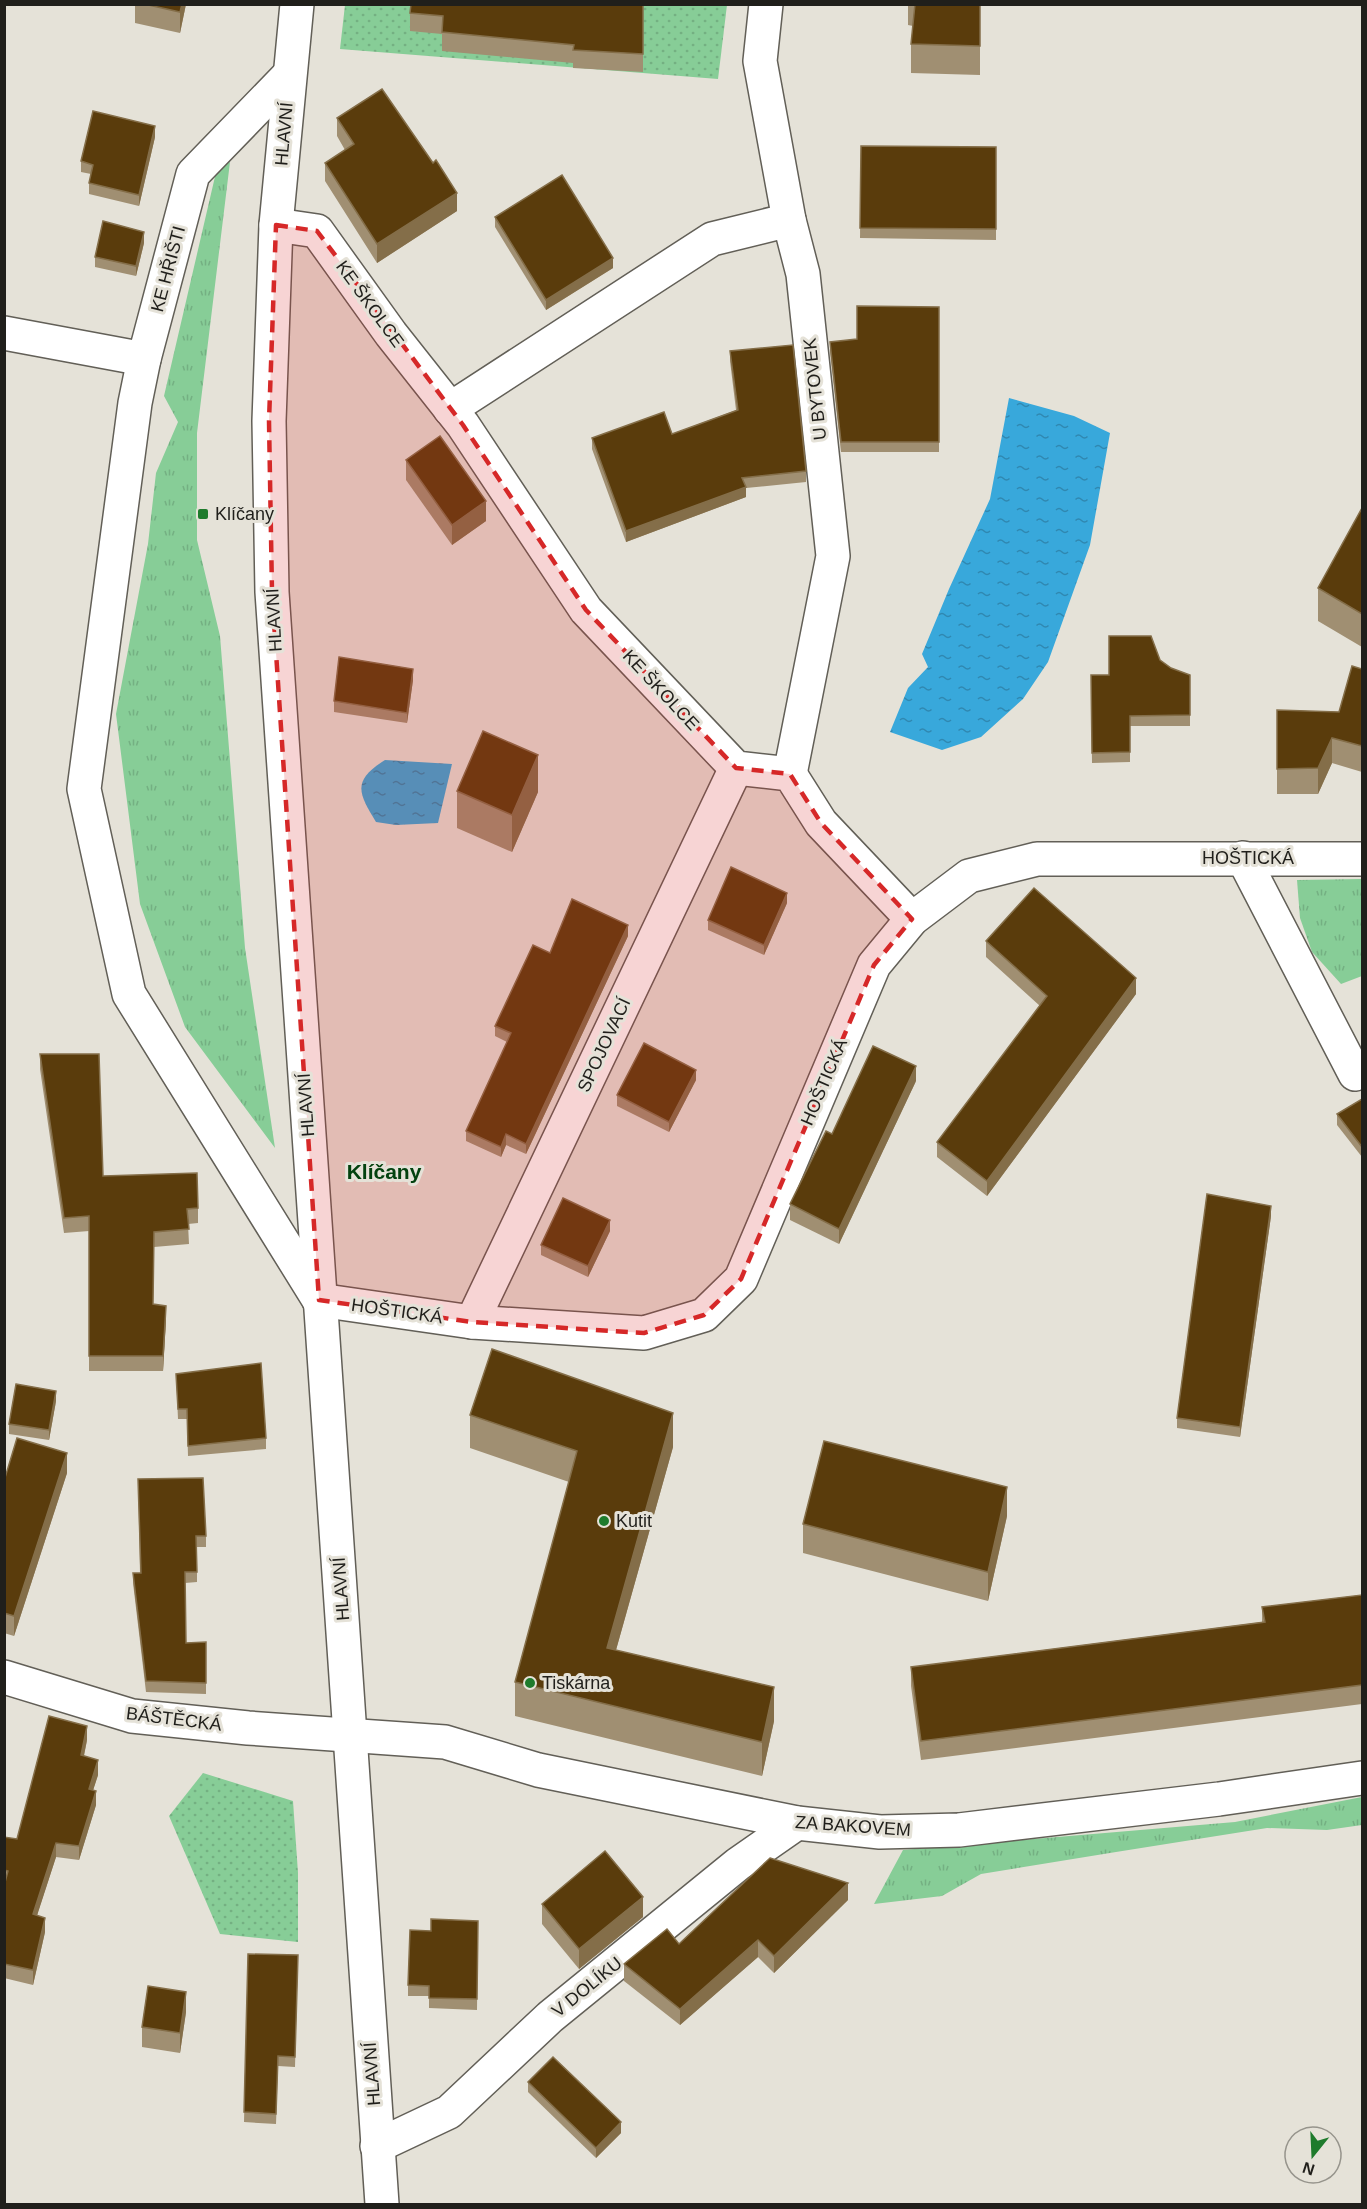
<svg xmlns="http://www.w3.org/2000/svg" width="1367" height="2209" font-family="Helvetica,sans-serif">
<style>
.grass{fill:url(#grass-tufts)}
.park{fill:url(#park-dots)}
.water{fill:url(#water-ripples)}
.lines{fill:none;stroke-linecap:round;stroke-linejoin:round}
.minor-casing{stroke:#625f57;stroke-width:36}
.tertiary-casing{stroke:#625f57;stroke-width:36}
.secondary-casing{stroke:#625f57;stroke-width:36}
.minor{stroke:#fff;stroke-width:33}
.tertiary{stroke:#fff;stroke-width:33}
.secondary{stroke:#fff;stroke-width:33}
.wall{fill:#a08f72}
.shaded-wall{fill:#846e49}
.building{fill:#5a3c0c;stroke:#846e49;stroke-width:1.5}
.marked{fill:#d62828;fill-opacity:0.2;stroke:#d62828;stroke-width:4.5;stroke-dasharray:12 8;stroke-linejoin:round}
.poi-dot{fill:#1e7b2c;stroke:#e5e2d8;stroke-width:2}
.labels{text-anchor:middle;stroke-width:6;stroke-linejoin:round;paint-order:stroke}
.street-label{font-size:18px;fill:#201f1b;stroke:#e5e2d8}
.poi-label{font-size:18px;fill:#201f1b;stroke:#e5e2d8;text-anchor:start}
.quarter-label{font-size:21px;font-weight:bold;fill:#03420f;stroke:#e5e2d8}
</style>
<defs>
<pattern id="grass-tufts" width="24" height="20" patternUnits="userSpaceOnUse" patternTransform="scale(1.5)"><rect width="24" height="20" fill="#87cd97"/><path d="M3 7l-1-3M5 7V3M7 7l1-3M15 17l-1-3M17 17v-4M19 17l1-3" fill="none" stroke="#74b082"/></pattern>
<pattern id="park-dots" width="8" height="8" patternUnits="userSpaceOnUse" patternTransform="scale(1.5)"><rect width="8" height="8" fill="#87cd97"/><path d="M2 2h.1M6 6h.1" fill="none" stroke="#74b082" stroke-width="1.8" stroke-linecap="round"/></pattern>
<pattern id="water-ripples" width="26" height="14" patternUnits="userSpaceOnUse" patternTransform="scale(1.5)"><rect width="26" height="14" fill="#38a8db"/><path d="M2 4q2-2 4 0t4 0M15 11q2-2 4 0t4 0" fill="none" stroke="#2f88b1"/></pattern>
</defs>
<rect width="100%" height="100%" fill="#e5e2d8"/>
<g class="grass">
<path d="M230,162L197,433V540L220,636L245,948L275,1148L185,1027L140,904L116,714L148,544L156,473L178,422L164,396L217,168Z"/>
<path d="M1362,879V976L1341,984L1312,952L1300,918L1297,880Z"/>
<path d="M1362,1797V1825L1327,1830L1267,1828L1116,1852L981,1874L942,1896L874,1904L903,1850L1235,1822Z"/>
</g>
<g class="park">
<path d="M345,5H727L718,79L340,49Z"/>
<path d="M203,1773L293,1801L298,1873V1942L220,1934L169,1816Z"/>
</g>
<g class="water">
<path d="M1009,398L1074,416L1110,433L1090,545L1048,662L1023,699L981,737L942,750L890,732L908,688L928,667L922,654L949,589L990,499Z"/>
<path d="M385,760L452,764L438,823L396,825L376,822C358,792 352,781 385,760Z"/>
</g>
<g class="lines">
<defs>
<g id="minor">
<path d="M766,4L760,61L789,220L803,274L833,556L790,774"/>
<path d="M289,75L193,174L144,359L135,403L84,789L129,994L319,1300"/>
<path d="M276,225L317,231L391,334L463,425L586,610L736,768L790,774L821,823L912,919"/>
<path d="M4,333L144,359"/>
<path d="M450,409L712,239L789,220"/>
<path d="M1243,858L1355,1074"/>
<path d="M472,1322L736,768"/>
<path d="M4,1677L132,1716L248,1728L445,1742L538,1770L797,1823L880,1832L959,1830L1219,1799L1362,1778"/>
<path d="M377,2146L449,2112L550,2017L738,1864L797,1823"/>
</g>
<path id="tertiary" d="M319,1300L472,1322L644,1333L704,1315L741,1279L874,965L912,919L969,876L1037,859H1362"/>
<path id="secondary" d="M297,4L276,225L269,421L272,592L382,2204"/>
</defs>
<use href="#minor" class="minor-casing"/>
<use href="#tertiary" class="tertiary-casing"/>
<use href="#secondary" class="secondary-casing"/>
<use href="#minor" class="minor"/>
<use href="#tertiary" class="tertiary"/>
<use href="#secondary" class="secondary"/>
</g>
<g class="wall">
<path d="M135,4H186L180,33L135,23Z"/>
<path d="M643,4V72L573,68V63L442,51V34L410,31V13Z"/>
<path d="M908,4H980V75L911,73V44L913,26L908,25Z"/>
<path d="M337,118L433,163L457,211L377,263L325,181V163L345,150L337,136Z"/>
<path d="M155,137L139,206L89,194V183L91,174L81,172V161Z"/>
<path d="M861,146L996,147V240L860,238Z"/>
<path d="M495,217L613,268L546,310L495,227Z"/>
<path d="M144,243L136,276L95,267V257Z"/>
<path d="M939,307V452H841L830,352V342L857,339Z"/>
<path d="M730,351L806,471V482L746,488V497L626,542L592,449V438L672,434L736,410L730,361Z"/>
<path d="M406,460L486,521L452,545L406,480Z"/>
<path d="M1362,508V647L1318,621V588Z"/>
<path d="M1160,660L1171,668L1190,675V726H1130V762L1092,763L1091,675H1109Z"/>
<path d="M1362,669V772L1332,763L1318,794H1277V710L1339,712Z"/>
<path d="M413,680L407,723L334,712V701Z"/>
<path d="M457,791L538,792L512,852L457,828Z"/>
<path d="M787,903L764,955L708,930V920Z"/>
<path d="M628,936L526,1154L506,1145L501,1157L466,1141V1131L507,1042L495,1036V1026L550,953Z"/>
<path d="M986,941L1136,994L987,1196L937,1157V1142L1040,1006L986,957Z"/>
<path d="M40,1054L103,1176L198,1208V1223L188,1224L189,1244L154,1247L153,1304L166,1320L163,1371H89V1231L64,1233L40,1069Z"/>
<path d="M696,1080L669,1132L617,1106V1095Z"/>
<path d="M916,1081L839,1244L790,1220V1204L832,1134Z"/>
<path d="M1362,1099V1157L1337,1125V1114Z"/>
<path d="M1271,1216L1240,1437L1177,1428V1418Z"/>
<path d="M610,1231L588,1277L541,1255V1245Z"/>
<path d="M176,1374L266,1438V1449L188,1456L187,1419H178Z"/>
<path d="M56,1401L49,1440L9,1434V1424Z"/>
<path d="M470,1415L673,1447L616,1650L774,1721L762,1776L515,1716V1682L569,1482L470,1448Z"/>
<path d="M67,1473L14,1636L4,1633V1481Z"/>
<path d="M138,1479L206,1536V1547H197V1582L185,1583L186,1643L206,1642V1694L146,1692L133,1583V1573H140Z"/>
<path d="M1007,1516L988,1601L803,1553V1524Z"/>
<path d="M1362,1595V1704L921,1760L911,1686V1667L1262,1622V1607Z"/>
<path d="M87,1740L84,1756L98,1775L93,1790L96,1805L79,1860L56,1857L37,1915L45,1932L33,1985L4,1978V1837L17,1839Z"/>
<path d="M848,1900L774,1973L758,1957L680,2025L624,1981V1964L679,1944Z"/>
<path d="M542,1904L643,1917L579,1969L542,1924Z"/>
<path d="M478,1921L477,2010L429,2008V1996H408V1985L431,1931Z"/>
<path d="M248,1954L298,1955L295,2067L278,2066L276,2124L244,2122Z"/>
<path d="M186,2012L180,2053L142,2047V2027Z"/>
<path d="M528,2082L621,2133L596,2158L528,2092Z"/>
</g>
<g class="shaded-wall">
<path d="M182,4H186L180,33V12Z"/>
<path d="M155,126V137L139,206V195Z"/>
<path d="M457,193V211L377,263V244Z"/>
<path d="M144,232V243L136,276V266Z"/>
<path d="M613,258V268L546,310V300Z"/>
<path d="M746,487V497L626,542V531Z"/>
<path d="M486,501V521L452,545V525Z"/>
<path d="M413,669V680L407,723V713Z"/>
<path d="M1332,738V763L1318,794V768Z"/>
<path d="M538,755V792L512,852V815Z"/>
<path d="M787,893V903L764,955V945Z"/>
<path d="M628,925V936L526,1154V1144Z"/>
<path d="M1136,978V994L987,1196V1181Z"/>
<path d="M916,1066V1081L839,1244V1229Z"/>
<path d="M696,1070V1080L669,1132V1122Z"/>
<path d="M506,1134V1145L501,1157V1147Z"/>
<path d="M1271,1206V1216L1240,1437V1427Z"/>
<path d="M610,1220V1231L588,1277V1266Z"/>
<path d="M166,1306V1320L163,1371V1356Z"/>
<path d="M56,1391V1401L49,1440V1430Z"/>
<path d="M673,1413V1447L607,1682V1648Z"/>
<path d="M67,1453V1473L14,1636V1616Z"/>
<path d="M1007,1487V1516L988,1601V1572Z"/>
<path d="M774,1687V1721L762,1776V1742Z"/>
<path d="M87,1726V1740L81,1769V1755Z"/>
<path d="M98,1760V1775L89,1803V1789Z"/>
<path d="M96,1791V1805L79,1860V1846Z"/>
<path d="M56,1843V1857L33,1928V1914Z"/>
<path d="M848,1883V1900L774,1973V1956Z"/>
<path d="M643,1897V1917L579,1969V1949Z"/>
<path d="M45,1918V1932L33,1985V1970Z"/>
<path d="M758,1940V1957L680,2025V2009Z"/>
<path d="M186,1992V2012L180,2053V2033Z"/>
<path d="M621,2122V2133L596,2158V2148Z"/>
</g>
<g class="building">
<path d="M144,4H182L180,12Z"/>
<path d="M411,4H643V54L573,50L574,45L442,32L443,16L410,13Z"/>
<path d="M915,4H980V46L911,44Z"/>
<path d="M382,89L433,163L436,160L457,193L377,244L325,163L354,144L337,118Z"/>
<path d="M93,111L155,126L139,195L89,183L93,165L81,161Z"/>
<path d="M861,146L996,147V229L860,228Z"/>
<path d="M562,175L613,258L546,300L495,217Z"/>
<path d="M103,221L144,232L136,266L95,257Z"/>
<path d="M857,306L939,307V442H841L830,342L857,339Z"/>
<path d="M793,345L806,471L742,478L746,487L626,531L592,438L664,412L672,434L738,410L730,351Z"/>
<path d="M440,436L486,501L452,525L406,460Z"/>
<path d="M1362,508V614L1318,588Z"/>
<path d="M1109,636H1151L1160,660L1171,668L1190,675V715L1130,716V752L1092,753L1091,675H1109Z"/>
<path d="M339,657L413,669L407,713L334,701Z"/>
<path d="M1352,666L1362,669V746L1332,738L1318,768L1277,769V710L1339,712Z"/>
<path d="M483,731L538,755L512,815L457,791Z"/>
<path d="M731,867L787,893L764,945L708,920Z"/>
<path d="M1034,888L1136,978L987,1181L937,1142L1047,996L986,941Z"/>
<path d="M572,899L628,925L526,1144L506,1134L501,1147L466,1131L511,1033L495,1026L533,945L550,953Z"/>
<path d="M644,1043L696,1070L669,1122L617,1095Z"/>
<path d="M873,1046L916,1066L839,1229L790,1204L826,1131L832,1134Z"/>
<path d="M40,1054H99L103,1176L197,1173L198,1208L187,1209L189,1229L154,1232L153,1304L166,1306L163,1356H89V1216L64,1218Z"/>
<path d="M1362,1099V1147L1337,1114Z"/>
<path d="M1207,1194L1271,1206L1240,1427L1177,1418Z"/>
<path d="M563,1198L610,1220L588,1266L541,1245Z"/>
<path d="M492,1349L673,1413L607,1648L774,1687L762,1742L515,1682L577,1451L470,1415Z"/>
<path d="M261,1363L266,1438L188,1446L187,1409H178L176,1374Z"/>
<path d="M16,1384L56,1391L49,1430L9,1424Z"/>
<path d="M17,1438L67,1453L14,1616L4,1613V1481Z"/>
<path d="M824,1441L1007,1487L988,1572L803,1524Z"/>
<path d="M203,1478L206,1536H196L197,1572H185L186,1643L206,1642V1683L146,1681L133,1573H141L138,1479Z"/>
<path d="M1362,1595V1685L921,1741L911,1667L1265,1622L1262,1607Z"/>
<path d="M49,1716L87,1726L81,1755L98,1760L89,1789L96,1791L79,1846L56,1843L33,1914L45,1918L33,1970L4,1964V1886L8,1871L4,1870V1837L17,1839Z"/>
<path d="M605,1851L643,1897L579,1949L542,1904Z"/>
<path d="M770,1858L848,1883L774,1956L758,1940L680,2009L624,1964L667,1929L679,1944Z"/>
<path d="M431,1919L478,1921L477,1999L429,1998V1986L408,1985L410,1930L431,1931Z"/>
<path d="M248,1954L298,1955L295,2057L278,2056L276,2114L244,2112Z"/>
<path d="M148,1986L186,1992L180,2033L142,2027Z"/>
<path d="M553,2057L621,2122L596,2148L528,2082Z"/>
</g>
<path class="marked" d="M276,225L317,231L463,425L586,610L736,768L790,774L821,823L912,919L874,965L741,1279L704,1315L644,1333L472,1322L319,1300L272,592L269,421Z"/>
<g class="poi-dot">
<rect x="197" y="508" width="12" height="12" rx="3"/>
<circle cx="604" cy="1521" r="6"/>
<circle cx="530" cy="1683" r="6"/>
</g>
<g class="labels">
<g class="street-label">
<text transform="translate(284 134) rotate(-85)" y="6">HLAVNÍ</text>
<text transform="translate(168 269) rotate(-75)" y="6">KE HŘIŠTI</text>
<text transform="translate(370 304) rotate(54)" y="6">KE ŠKOLCE</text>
<text transform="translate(815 389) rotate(-96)" y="6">U BYTOVEK</text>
<text transform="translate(274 620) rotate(-93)" y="6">HLAVNÍ</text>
<text transform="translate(661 690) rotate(47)" y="6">KE ŠKOLCE</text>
<text x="1248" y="864">HOŠTICKÁ</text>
<text transform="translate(604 1045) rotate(-65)" y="6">SPOJOVACÍ</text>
<text transform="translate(824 1082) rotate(-67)" y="6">HOŠTICKÁ</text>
<text transform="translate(306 1105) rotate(-94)" y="6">HLAVNÍ</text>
<text transform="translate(397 1311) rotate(8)" y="6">HOŠTICKÁ</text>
<text transform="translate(341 1589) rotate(-94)" y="6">HLAVNÍ</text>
<text transform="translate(174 1719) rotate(7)" y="6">BÁŠTĚCKÁ</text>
<text transform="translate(853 1826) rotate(4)" y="6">ZA BAKOVEM</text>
<text transform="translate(587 1987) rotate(-39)" y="6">V DOLÍKU</text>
<text transform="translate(372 2074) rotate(-94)" y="6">HLAVNÍ</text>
</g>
<g class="poi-label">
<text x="215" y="520">Klíčany</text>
<text x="616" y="1527">Kutit</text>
<text x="542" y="1689">Tiskárna</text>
</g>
<g class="quarter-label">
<text x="384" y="1179">Klíčany</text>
</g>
</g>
<rect width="1367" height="2209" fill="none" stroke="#201f1b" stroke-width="12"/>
<g transform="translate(1313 2155) rotate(198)"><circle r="28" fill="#e5e2d8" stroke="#96948c" stroke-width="1.5"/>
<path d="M0-4.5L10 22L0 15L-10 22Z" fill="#1e7b2c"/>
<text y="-9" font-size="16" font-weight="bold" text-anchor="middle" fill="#201f1b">N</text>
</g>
</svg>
